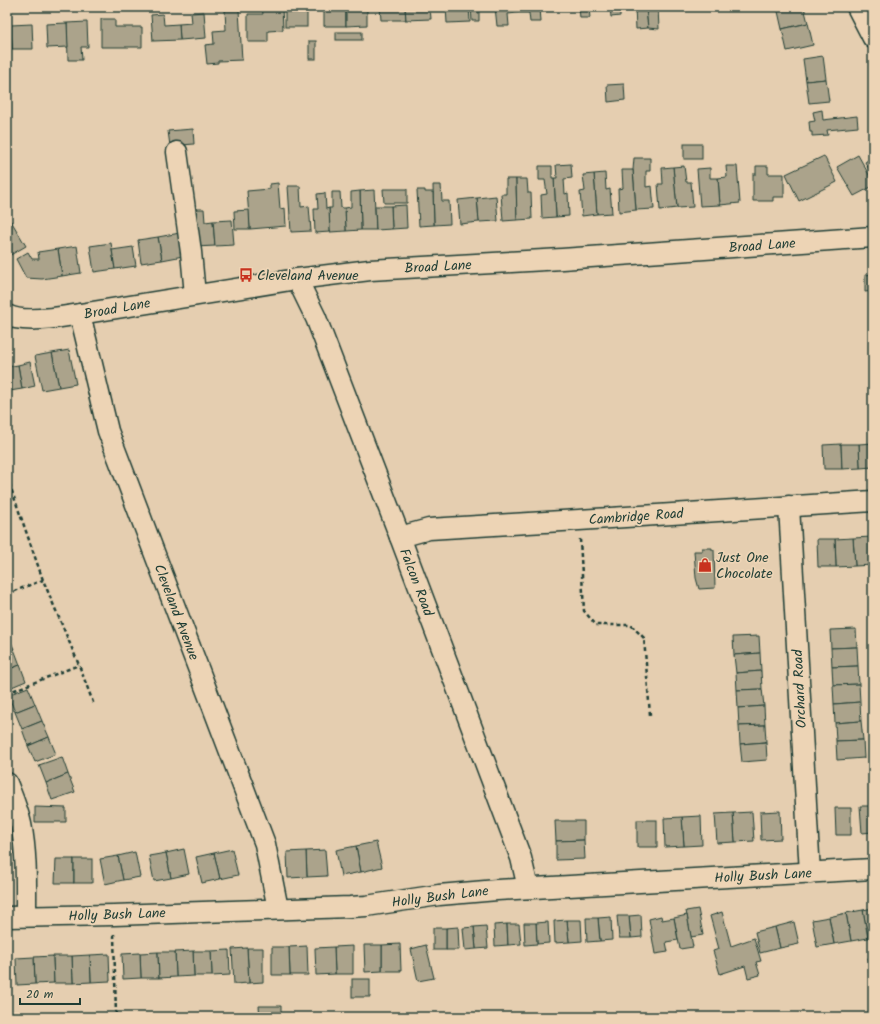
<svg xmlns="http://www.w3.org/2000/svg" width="880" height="1024" font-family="Kalam,sans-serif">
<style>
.building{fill:#aba38b;stroke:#1f3d34}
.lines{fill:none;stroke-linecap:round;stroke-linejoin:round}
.minor-casing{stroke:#1f3d34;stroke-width:23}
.path{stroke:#1f3d34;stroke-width:2.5;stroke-dasharray:4 3;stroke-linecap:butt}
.minor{stroke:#edd4b5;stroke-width:20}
.labels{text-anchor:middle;stroke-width:3.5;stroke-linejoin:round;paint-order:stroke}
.street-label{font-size:14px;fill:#1f3d34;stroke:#edd4b5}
.poi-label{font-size:14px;fill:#1f3d34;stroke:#edd4b5;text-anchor:start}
</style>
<rect width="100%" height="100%" fill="#e5ceb0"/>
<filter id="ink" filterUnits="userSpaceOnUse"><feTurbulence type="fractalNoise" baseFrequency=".025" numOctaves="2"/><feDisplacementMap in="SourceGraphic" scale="8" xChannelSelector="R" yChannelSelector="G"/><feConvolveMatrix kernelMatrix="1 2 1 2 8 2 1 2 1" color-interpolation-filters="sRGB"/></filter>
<g filter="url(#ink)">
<g class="building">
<path d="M262,7H282L283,30L268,31V42H248V14H263Z"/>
<rect x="285" y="7" width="22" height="20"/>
<rect x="324" y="7" width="22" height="19"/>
<path d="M346,7H367V25L346,26Z"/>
<path d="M380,7H405L406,20H381Z"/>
<path d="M405,7H430L431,19L406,20Z"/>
<path d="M446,7H469L470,22L447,23Z"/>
<path d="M471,7H479V21H472Z"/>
<path d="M495,7H517L518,13L508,14L509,26H497Z"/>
<path d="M517,7H540L541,22H530L529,13H518Z"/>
<path d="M579,7H599L589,8L590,18H580Z"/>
<path d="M610,7H620V16L611,17Z"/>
<path d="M635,7H646L648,28L636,29Z"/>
<path d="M646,7H658L659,29L648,28Z"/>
<path d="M777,7H804L808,23L782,29Z"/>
<path d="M225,10H239L242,60L218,61V63L207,64L205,45L214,44L213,31L226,30Z"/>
<path d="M204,12L206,38L180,40L179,24L192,23L191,13Z"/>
<path d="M163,14L164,25L179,24L180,40L153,41L151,15Z"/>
<path d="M101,19H115V27H142V47H101Z"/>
<path d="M87,22L88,47H81L82,60H68L67,23Z"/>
<path d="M67,23L68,47L47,48L46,24Z"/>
<path d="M808,23L813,45L787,51L782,29Z"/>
<path d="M32,24L33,49H12L11,25Z"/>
<path d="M7,25H11L12,49H7Z"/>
<rect x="336" y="32" width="26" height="8"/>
<rect x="309" y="41" width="7" height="18"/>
<path d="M823,56L826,79L806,81L803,59Z"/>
<path d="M826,79L829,101L809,103L806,81Z"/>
<path d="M624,84L625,100L608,102L607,85Z"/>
<path d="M822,110L823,120L857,116L858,127L827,130L828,135L812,136V132H810L809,122L815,121L813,112Z"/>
<path d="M193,129L194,144L170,146L168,131Z"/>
<rect x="684" y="144" width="18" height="15"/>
<path d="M858,155L873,182V186L854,196L837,167Z"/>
<path d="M824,156L837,182L799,201L786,174Z"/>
<path d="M873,157V177L865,162Z"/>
<path d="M634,158H650V171H646V187L652,186L654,209L636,210L633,170Z"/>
<path d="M571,164L572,178L564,179L565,194L568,193L569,216L556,217L554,178H557L556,165Z"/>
<path d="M539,166H552V178H554L556,217L542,218L541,195L547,194L545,180H539Z"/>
<path d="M684,166L686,182H691L693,207L677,208L673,167Z"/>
<path d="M726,166H737L740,203L720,205L718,178L727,177Z"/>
<path d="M756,166H768V174H784V197H773V201H753V174H756Z"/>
<path d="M673,167L677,208L660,210L658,184H663L662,168Z"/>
<path d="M710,168V178H718L720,205L700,206L697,169Z"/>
<path d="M622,170H633L636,210L619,212L618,189L623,188Z"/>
<path d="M605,173L606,190L610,189L612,213L597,214L594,174Z"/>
<path d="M594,174L597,214L582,216L580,192L585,191L583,175Z"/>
<path d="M506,179H516L517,220L503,221L501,194H506Z"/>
<path d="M516,179H527L528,193H531L532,219L517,220Z"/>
<path d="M278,183L280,209L285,208L286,226L250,229L247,191L270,189V184Z"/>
<path d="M433,185H441L442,201H449L450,224L434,225Z"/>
<path d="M288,186H300L301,207L309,206L311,231L291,232Z"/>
<path d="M383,189H407V203H384Z"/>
<path d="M374,190L376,230H361L360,191Z"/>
<path d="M417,190H425V192H433L434,225L419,226Z"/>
<path d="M360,191L361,230L346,231L345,208L351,207V192Z"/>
<path d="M332,192H340L341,208H345L346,231L330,232L329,208H332Z"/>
<path d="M325,193L326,209L329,208L330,232L315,233L314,209H318L317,194Z"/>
<path d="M496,196L498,221L479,222L477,198Z"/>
<path d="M477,198L479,222L460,224L458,200Z"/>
<path d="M406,205L407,228L392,229L391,206Z"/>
<path d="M375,206H391L392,229L376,230Z"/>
<path d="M193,209H204L205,222L213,221L215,246L195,247Z"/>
<path d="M249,210L250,229H235L234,211Z"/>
<path d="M232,220L234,245L215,246L213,221Z"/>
<path d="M11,221L26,246L7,257V223Z"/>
<path d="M180,233L183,256L162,260L158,237Z"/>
<path d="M158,237L162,260L141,263L138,240Z"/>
<path d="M111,243L115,269L94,272L90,246Z"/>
<path d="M77,246L81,273L62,276L58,249Z"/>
<path d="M133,247L136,266L115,269L112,250Z"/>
<path d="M58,249L62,276L42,279L26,278L16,259L28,252L32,259H39L38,252Z"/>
<path d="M873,274V291L865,292V275Z"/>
<path d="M69,350L76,384L59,387L52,353Z"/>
<path d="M52,353L59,387L42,390L35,356Z"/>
<path d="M30,362L35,386L22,389L18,365Z"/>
<path d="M18,365L22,389L10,391L7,377V367Z"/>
<path d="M873,443V467L860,468L859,444Z"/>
<path d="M841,444L842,469H824L823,445Z"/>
<path d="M841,444H859L860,468L842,469Z"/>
<path d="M872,537L873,565L855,566L853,538Z"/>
<path d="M853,538L855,566L836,567L835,539Z"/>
<path d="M817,539H835L836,567H818Z"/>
<path d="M702,548H712V550H714L715,588L699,589L696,578L694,551H702Z"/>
<path d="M856,629L857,647L831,648L830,630Z"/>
<path d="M7,633L14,649L7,652Z"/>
<path d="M759,636L760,653L734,655L733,637Z"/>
<path d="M857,647L858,666L832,667L831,648Z"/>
<path d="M14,649L20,665L7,670V652Z"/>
<path d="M760,653L761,671L736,673L734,655Z"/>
<path d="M20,665L26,681L7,689V670Z"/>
<path d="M858,666L859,684L833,685L832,667Z"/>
<path d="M761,671L762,689L737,690L736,673Z"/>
<path d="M859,684L860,702L834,704L833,685Z"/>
<path d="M28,687L35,704L15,712L8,695Z"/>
<path d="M762,689L764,706L738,708L737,690Z"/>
<path d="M860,702L861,721L835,723L834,704Z"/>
<path d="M35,704L42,721L22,729L15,712Z"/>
<path d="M764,706L765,725L739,726L738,708Z"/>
<path d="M42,721L49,737L28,746L22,729Z"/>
<path d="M861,721L863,740L836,741L835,723Z"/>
<path d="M765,725L766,742L740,744L739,726Z"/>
<path d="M49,737L56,754L35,762L28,746Z"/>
<path d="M863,740L864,758L837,760L836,741Z"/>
<path d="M766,742L767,760L742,762L740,744Z"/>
<path d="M62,757L68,774L46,783L39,765Z"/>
<path d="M68,774L75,792L52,800L46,783Z"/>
<path d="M860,806H873V832L862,833Z"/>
<path d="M35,807L66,808V822H35Z"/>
<path d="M835,808H851V835H836Z"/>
<path d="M780,811L781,839L761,840L760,812Z"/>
<path d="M752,812L754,841L735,842L733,813Z"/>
<path d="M733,813L735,842L717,843L715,814Z"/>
<path d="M701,816L702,845L684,846L682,817Z"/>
<path d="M682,817L684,846L665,847L664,818Z"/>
<rect x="637" y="820" width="20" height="27"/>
<path d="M555,821H584V840L556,841Z"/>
<path d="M584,840L585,859L556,860V841Z"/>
<path d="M376,842L382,867L361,872L356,846Z"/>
<path d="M356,846L361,872L341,876L336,850Z"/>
<path d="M184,849L189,874L171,878L166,853Z"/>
<path d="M232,849L238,875L220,879L214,853Z"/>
<path d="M325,850L327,876L307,877L306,851Z"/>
<path d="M306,851L307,877L288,878L287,852Z"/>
<path d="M135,852L140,877L123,880L118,856Z"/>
<path d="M166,853L171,878L154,881L149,856Z"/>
<path d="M214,853L220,879L202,883L196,857Z"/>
<path d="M118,856L123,880L105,884L100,859Z"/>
<path d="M56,859H74V883H55Z"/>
<rect x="74" y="859" width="18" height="24"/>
<path d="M873,908V937L868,938L863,910Z"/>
<path d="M698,909L703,935L691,937L686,911Z"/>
<path d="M863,910L868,938L851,941L846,913Z"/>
<path d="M722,912L731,946L754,938L761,961L756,962L760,975L748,978L745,966L720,974L713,951L719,949L710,916Z"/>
<path d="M846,913L851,941L834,944L829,917Z"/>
<path d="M641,915L642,937L631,938L629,916Z"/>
<path d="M687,915L693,947L680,949L674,918Z"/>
<path d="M617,916H629L631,938H619Z"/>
<path d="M661,916L662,920L674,918L678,940L666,942L668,952L655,954L649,919Z"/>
<path d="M611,917L612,940L600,941L598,918Z"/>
<path d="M829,917L834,944L817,947L812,920Z"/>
<path d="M586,918H598L600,941L587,942Z"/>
<path d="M567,920H581L582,941L569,942Z"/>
<path d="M567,920L569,942L555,943L554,921Z"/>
<path d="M548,922L549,943L537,944L536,923Z"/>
<path d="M794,922L799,944L780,948L775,927Z"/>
<path d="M524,923H536L537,944L525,945Z"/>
<path d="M507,924L508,945L495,946L494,925Z"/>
<path d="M507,924H519L521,944L508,945Z"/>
<path d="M486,926L488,948L476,949L474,927Z"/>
<path d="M458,927L459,950H446V928Z"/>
<path d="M474,927L476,949L465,950L463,928Z"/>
<path d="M775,927L780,948L760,953L755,932Z"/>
<rect x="433" y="928" width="13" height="22"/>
<path d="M400,944L401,971H382V945Z"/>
<path d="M364,945H382V971L365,972Z"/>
<path d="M426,945L434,978L418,981L411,949Z"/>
<path d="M307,946L308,975H290L289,947Z"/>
<path d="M353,946V974H335L334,947Z"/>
<path d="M272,947H289L290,975H272Z"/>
<path d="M334,947L335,974L316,975L315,948Z"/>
<path d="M247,948H263V982L249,983Z"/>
<path d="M247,948L249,983L234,984L232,949Z"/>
<path d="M229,950L230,975L212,976L211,951Z"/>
<path d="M193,951H211L212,976H194Z"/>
<path d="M193,951L194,976L176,977L175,952Z"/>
<path d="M158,952L159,978H141L140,953Z"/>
<path d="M158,952H175L176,977L159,978Z"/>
<path d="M140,953L141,978L123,979L122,954Z"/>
<path d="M109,954L110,981L91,982L90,955Z"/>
<path d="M90,955L91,982L73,983L72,956Z"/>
<path d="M53,956L54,983L35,984L34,957Z"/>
<path d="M53,956H72L73,983H54Z"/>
<path d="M34,957L35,984L17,985L16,958Z"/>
<path d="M873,957V977L868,958Z"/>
<rect x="352" y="979" width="18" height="18"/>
<path d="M259,1006H281V1017H260Z"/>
</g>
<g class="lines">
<defs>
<g id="minor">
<path d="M857,7L873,38"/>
<path d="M177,152L191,252L195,295"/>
<path d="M297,279L316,318L400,537L521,858L528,888"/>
<path d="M80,314L108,431L265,844L278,909"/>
<path d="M7,315C23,324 62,317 80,314L297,279L370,270L562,259L873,237"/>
<path d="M789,506L810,873"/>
<path d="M400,537L429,529L579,520L873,501"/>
<path d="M7,783C12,796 18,810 21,824C27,854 26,886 26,916"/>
<path d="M7,917L114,915L350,907L366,906L439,895L497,890L873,869"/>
</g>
</defs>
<use href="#minor" class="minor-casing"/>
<g class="path">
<path d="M7,477L43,580L79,665L94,705"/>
<path d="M580,539L584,611L596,625H631L644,638L650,715"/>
<path d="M7,594L43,580"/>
<path d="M7,693L79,665"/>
<path d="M114,934L116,1017"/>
</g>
<use href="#minor" class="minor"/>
</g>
</g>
<defs>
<symbol id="bus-bare" viewBox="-9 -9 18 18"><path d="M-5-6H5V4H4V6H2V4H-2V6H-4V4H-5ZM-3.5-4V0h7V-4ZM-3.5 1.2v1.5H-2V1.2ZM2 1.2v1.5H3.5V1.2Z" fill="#c8321e" stroke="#edd4b5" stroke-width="2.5" paint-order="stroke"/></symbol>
<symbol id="shop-bare" viewBox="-9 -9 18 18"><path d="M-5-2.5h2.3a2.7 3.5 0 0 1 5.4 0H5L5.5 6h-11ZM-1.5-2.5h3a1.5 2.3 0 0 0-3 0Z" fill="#c8321e" stroke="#edd4b5" stroke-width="2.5" paint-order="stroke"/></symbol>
</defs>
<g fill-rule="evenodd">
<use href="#bus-bare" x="236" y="265" width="20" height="20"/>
<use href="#shop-bare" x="695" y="555" width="20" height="20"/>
</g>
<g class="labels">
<g class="street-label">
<text transform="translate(762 245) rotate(-4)" y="5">Broad Lane</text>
<text transform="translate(438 266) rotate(-3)" y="5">Broad Lane</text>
<text transform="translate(117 308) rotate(-10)" y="5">Broad Lane</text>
<text transform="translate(636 516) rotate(-4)" y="5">Cambridge Road</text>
<text transform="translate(417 582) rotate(69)" y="5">Falcon Road</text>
<text transform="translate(177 612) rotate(69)" y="5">Cleveland Avenue</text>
<text transform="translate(799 689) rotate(-93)" y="5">Orchard Road</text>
<text transform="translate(763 875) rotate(-3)" y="5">Holly Bush Lane</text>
<text transform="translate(440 896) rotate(-7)" y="5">Holly Bush Lane</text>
<text transform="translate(117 914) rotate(-2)" y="5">Holly Bush Lane</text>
</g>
<g class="poi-label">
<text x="257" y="280">Cleveland Avenue</text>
<text x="716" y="562">Just One<tspan x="716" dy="16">Chocolate</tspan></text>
</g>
</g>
<rect width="880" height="1024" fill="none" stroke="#edd4b5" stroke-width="24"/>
<rect x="12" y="12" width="856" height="1000" fill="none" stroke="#1f3d34" stroke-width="1.5" filter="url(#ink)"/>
<path d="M20 998v6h60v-6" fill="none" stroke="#1f3d34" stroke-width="2"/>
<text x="26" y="998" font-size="12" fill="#1f3d34" stroke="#edd4b5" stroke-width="3" paint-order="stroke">20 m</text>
</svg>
